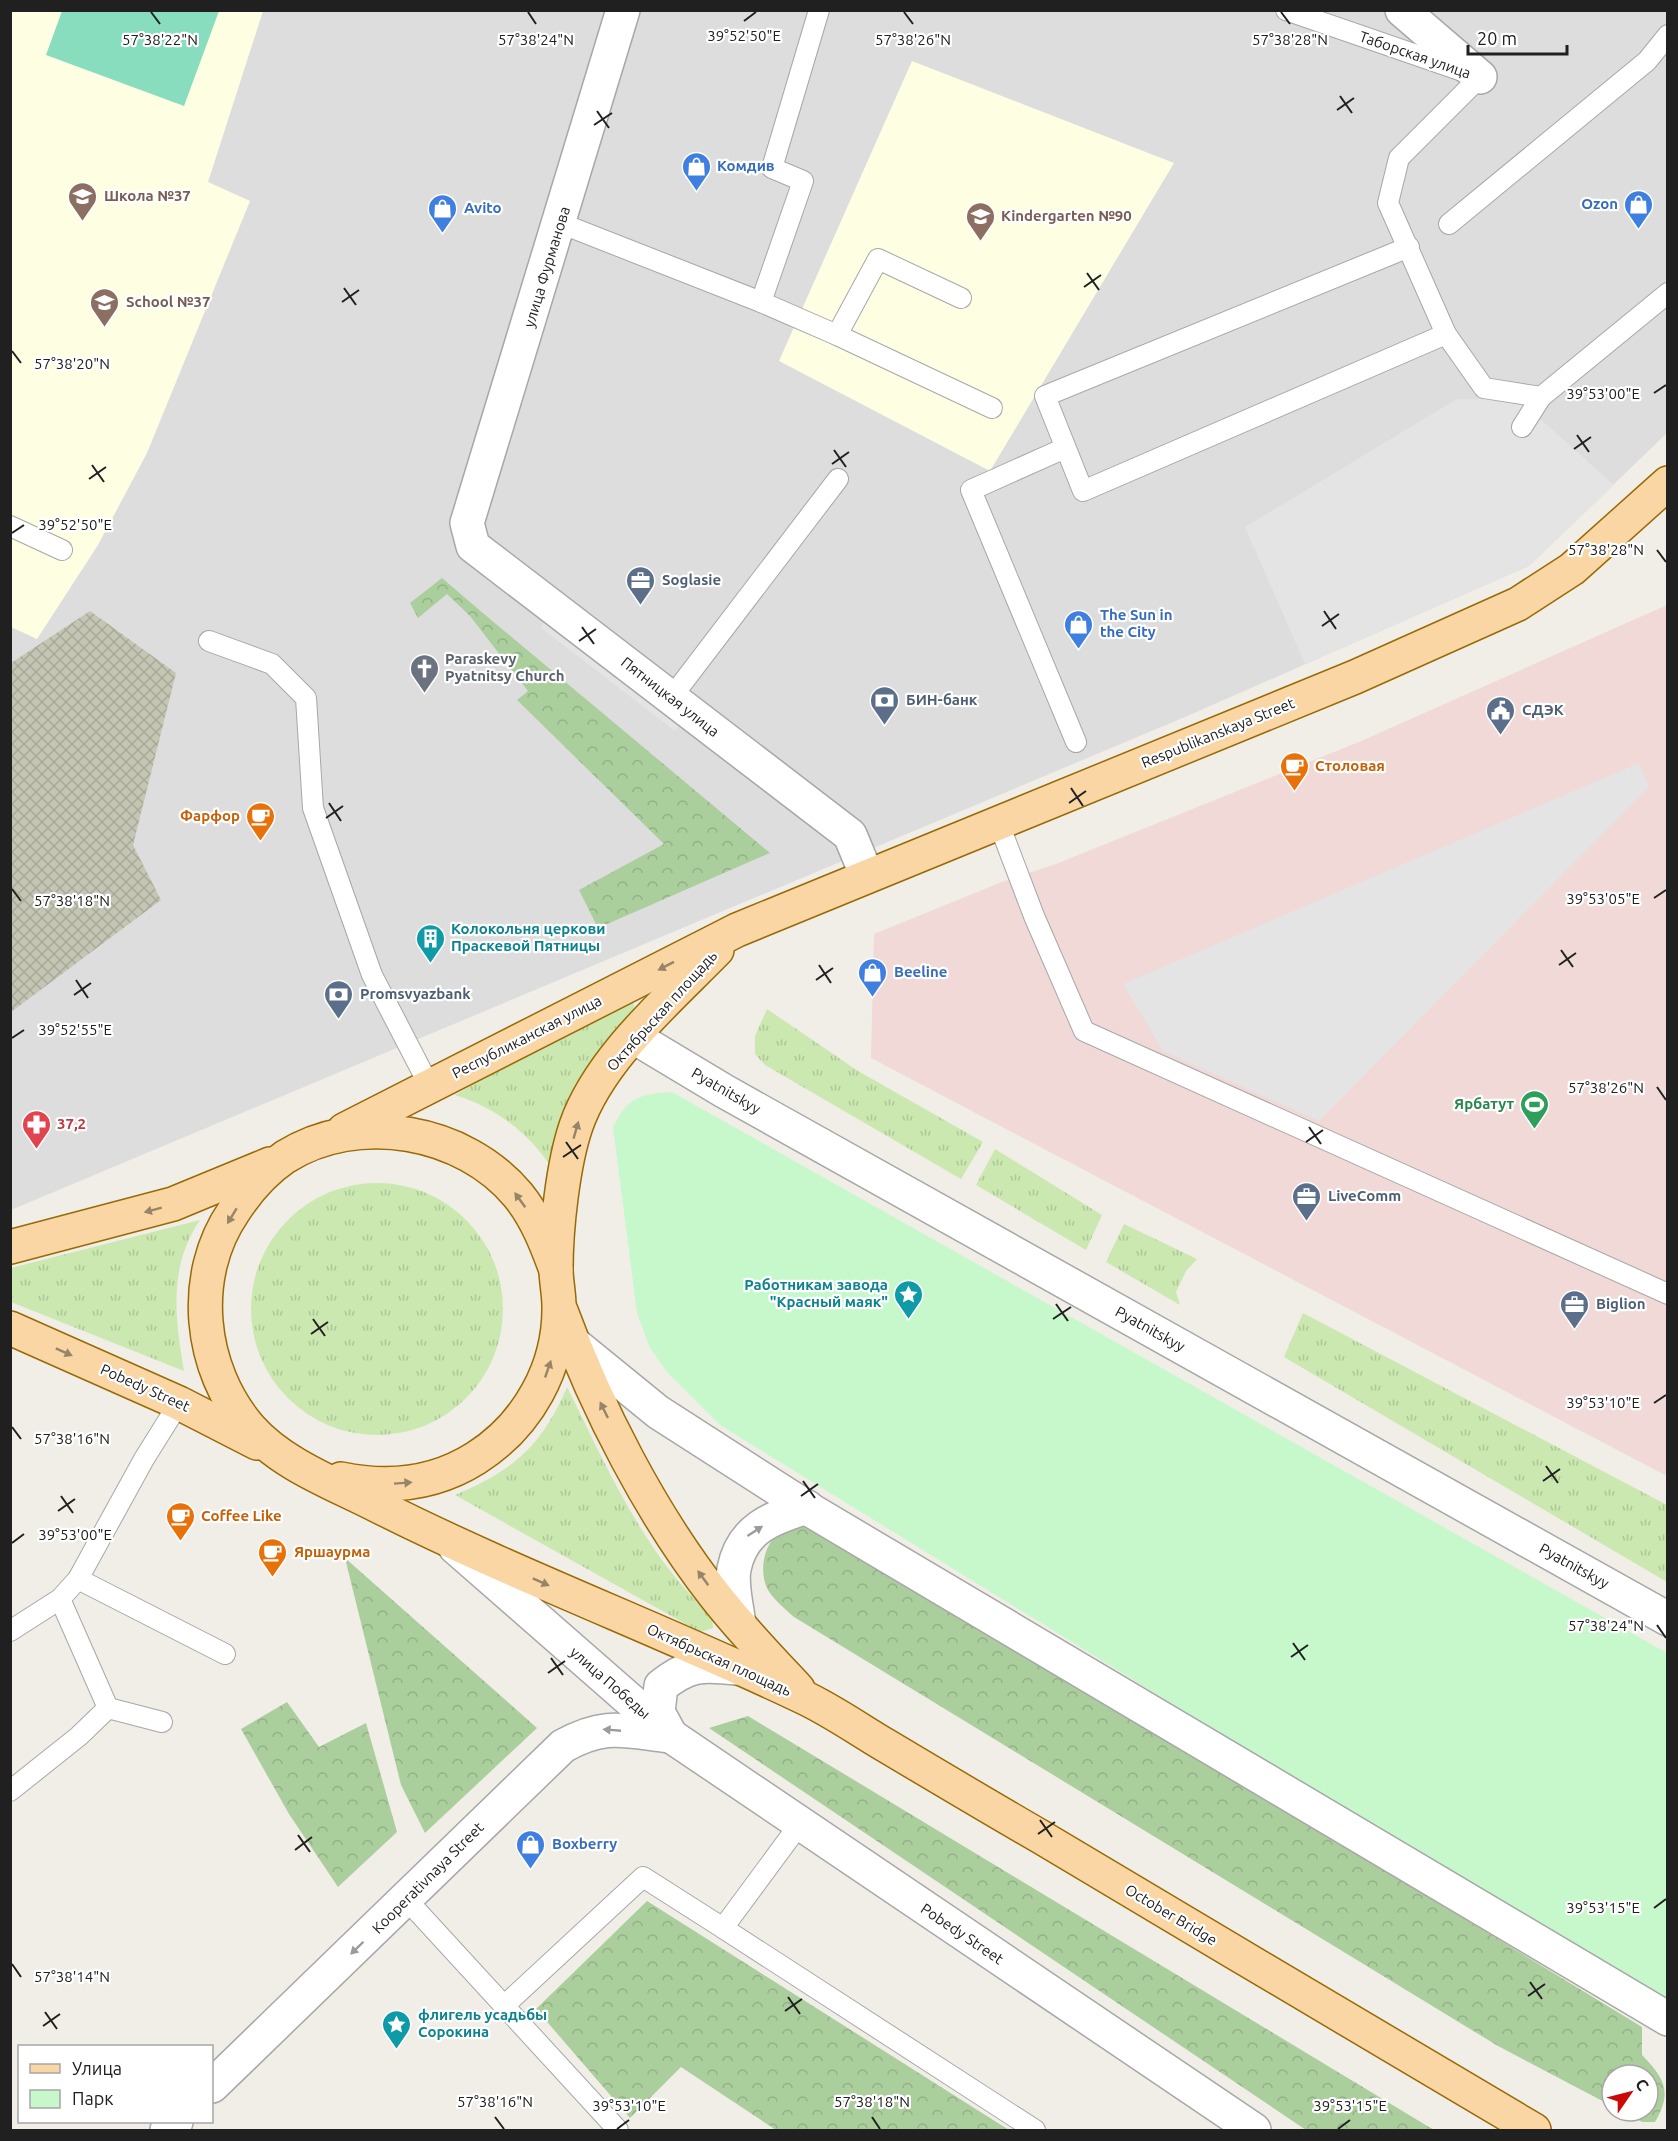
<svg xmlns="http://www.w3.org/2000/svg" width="1678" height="2141" font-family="Ubuntu,sans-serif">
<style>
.residential{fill:#dedddd}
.commercial{fill:#f0d9d7}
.education{fill:#fefee3}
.construction{fill:url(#construction-cross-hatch)}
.grass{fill:url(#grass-tufts)}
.forest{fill:url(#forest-crowns)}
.park{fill:#c7f8cc}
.pitch{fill:#88ddbe}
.parking{fill:#e4e4e4}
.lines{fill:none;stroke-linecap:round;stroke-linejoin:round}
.lane-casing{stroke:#a7a7a7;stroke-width:22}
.street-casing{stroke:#a7a7a7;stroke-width:36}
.primary-casing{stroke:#986a05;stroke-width:36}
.lane{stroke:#fff;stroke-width:20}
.street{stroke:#fff;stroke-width:33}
.primary{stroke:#f9d6a4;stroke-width:33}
.oneway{fill:#978469}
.oneway2{fill:#9b9b9b}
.ticks{fill:none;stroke:#202020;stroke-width:2}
.labels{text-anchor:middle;stroke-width:4.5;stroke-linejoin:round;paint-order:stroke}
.street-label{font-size:15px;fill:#202020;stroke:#fff}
.shop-label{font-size:15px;font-weight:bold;fill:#366cbe;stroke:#fff;text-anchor:start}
.education-label{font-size:15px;font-weight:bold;fill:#785e54;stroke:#fff;text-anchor:start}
.service-label{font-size:15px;font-weight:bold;fill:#4e5e75;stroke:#fff;text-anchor:start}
.worship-label{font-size:15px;font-weight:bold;fill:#5b616d;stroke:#fff;text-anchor:start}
.food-label{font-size:15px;font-weight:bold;fill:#c56008;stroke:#fff;text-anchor:start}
.culture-label{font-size:15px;font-weight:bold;fill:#0d838f;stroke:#fff;text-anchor:start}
.leisure-label{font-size:15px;font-weight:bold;fill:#27864d;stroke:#fff;text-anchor:end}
.health-label{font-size:15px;font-weight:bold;fill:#be3a42;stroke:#fff;text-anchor:start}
.ticks-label{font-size:15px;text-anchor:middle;fill:#202020;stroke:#fff;stroke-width:4.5;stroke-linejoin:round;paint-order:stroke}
</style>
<defs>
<pattern id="construction-cross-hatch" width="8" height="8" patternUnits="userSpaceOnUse" patternTransform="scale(1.5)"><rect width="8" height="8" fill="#c5c5b3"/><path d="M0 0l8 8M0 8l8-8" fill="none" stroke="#a9a99a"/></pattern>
<pattern id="grass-tufts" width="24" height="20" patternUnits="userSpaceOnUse" patternTransform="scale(1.5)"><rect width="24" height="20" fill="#cae8af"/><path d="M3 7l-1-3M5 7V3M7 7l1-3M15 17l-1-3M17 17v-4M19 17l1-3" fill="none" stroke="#adc796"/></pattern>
<pattern id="forest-crowns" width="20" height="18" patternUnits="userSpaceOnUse" patternTransform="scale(1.5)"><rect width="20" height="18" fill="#abce9d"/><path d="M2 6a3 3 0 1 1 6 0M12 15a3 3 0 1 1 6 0" fill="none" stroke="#93b187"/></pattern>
</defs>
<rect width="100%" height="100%" fill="#f0eee7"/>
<path class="residential" d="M11,11H1667V433L1529,566L1185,717L11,1210Z"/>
<path class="commercial" d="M1667,605V1476L871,1058L874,934L1002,882L1056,864L1359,742Z"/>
<g class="education">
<path d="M13,11H263L208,182L250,201L147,453L98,545L37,639L11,627L10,17Z"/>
<path d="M912,61L1174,163L990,471L779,361Z"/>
</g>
<path class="construction" d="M90,611L176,673L133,845L161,900L11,1012V663Z"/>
<g class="grass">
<path d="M625,998L634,1004L635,1013C607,1042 571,1077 562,1119C559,1137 558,1156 556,1174C531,1135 499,1109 455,1095Z"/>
<path d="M767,1009L858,1071L983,1142L961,1179L765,1065L755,1054V1036Z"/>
<path d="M995,1149L1102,1215L1086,1250L976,1185Z"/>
<circle cx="377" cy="1309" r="126"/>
<path d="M200,1220C168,1267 175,1318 184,1371L11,1302V1268Z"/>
<path d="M1124,1224L1197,1259L1186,1271L1176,1292L1180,1305L1106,1262Z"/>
<path d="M1303,1313L1667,1505V1582L1284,1357Z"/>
<path d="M567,1387C607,1467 644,1555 712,1616L713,1628L700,1632L455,1495C513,1471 542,1446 567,1387Z"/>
</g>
<g class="forest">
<path d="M442,578L484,614L770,853L598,928L579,890L664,844L517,700L528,691L470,616L447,594L418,618L410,603Z"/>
<path d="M818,1524L1642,2027V2055C1664,2078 1673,2091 1655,2122H1642L1622,2111H1648V2075H1612V2106L1498,2046L794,1617C785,1609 774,1600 768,1590C757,1570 765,1534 790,1527C798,1525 809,1525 818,1524Z"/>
<path d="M345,1558L537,1728L425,1833L401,1785Z"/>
<path d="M287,1702L319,1747L366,1723L397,1832L338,1887L289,1814L241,1729Z"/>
<path d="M748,1716L1429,2127L1435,2130H1306L709,1728Z"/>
<path d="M647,1901L1009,2130H776L681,2067L630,2118L536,2009Z"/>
</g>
<path class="park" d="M672,1092L1667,1653V2009L720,1425L666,1371L649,1346L637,1313L613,1127C628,1097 639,1094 672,1092Z"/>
<path class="pitch" d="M62,11V10L219,11L184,106L46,55Z"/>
<g class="parking">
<path d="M1457,399L1519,400L1614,485L1529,566L1305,664L1245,527Z"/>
<path d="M549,616L684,719L675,731L541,628Z"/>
<path d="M1639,763L1649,787L1319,1121L1163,1051L1123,984Z"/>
</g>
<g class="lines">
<defs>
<g id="lane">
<path d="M1286,10L1480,77L1399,158L1388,203L1446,334L1484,388L1541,397"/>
<path d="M560,223L761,302L803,181L772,168L819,10"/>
<path d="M1449,224L1647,61L1668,35"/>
<path d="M1409,247L1045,396L1083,491L1446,334"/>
<path d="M761,302L837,335L878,259L961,298"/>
<path d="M837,335L992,408"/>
<path d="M1522,427L1541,397L1668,293"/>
<path d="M1065,448L971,490L1076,742"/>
<path d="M10,526L62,550"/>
<path d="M209,641L272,664L306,698L313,808L372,975L430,1087"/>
<path d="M671,698L838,479"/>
<path d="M999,824L1034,916L1084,1031L1668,1294"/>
<path d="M78,1579L225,1654"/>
<path d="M10,1631L60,1599L78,1579L144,1459L179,1403"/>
<path d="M108,1708L162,1722"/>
<path d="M10,1791L79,1736L108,1708L60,1599"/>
<path d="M799,1825L723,1928L1035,2130"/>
<path d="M406,1899L618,2130"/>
<path d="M505,2005L643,1877L723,1928"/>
</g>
<g id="street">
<path d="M623,10L467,523L473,546L850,835L867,876"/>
<path d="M1402,10L1480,77"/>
<path d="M634,1037L724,1091L1668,1619"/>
<path d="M572,1342L658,1412L812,1511L1668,2019"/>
<path d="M455,1547L671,1736L1254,2130"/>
<path d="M739,1624C737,1608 731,1585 734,1569C742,1528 772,1518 807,1507"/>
<path d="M671,1736L658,1712L661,1686C689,1664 702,1664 736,1668"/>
<path d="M212,2086L563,1746C606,1722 624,1731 671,1736"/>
<path d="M167,2130L176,2122"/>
</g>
<g id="primary">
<path d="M344,1130L737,930L1355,677L1518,604L1572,569L1668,483"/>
<path d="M10,1247L173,1204L270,1164"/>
<path d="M556,1270C546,1243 536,1217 518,1195C464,1130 358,1111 285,1157C266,1170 247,1191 234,1211C189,1276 199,1369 250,1428C283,1465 333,1483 376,1505C515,1575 662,1630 803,1697C831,1710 858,1729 885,1745C937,1776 989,1807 1041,1837C1205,1935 1370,2033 1534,2130"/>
<path d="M561,1311C596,1407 652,1516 716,1597C741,1629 770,1659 798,1689"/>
<path d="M10,1328L179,1403L257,1443"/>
<path d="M341,1479C389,1489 435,1484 476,1458C528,1425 560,1367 559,1306C559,1293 556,1281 556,1269C556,1229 563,1164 576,1126C599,1059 668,1000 717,950"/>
</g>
</defs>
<use href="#lane" class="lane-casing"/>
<use href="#street" class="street-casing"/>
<use href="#primary" class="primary-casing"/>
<use href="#lane" class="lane"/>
<use href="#street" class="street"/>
<use href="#primary" class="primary"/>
</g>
<defs><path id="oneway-solid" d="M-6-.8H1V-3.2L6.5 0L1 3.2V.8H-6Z" transform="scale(1.5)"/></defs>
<g class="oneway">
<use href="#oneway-solid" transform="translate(666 966) rotate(153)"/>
<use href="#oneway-solid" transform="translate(576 1130) rotate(-74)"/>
<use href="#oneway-solid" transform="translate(520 1200) rotate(-126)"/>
<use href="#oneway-solid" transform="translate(153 1210) rotate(165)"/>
<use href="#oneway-solid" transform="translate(232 1216) rotate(121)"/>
<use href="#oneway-solid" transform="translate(64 1352) rotate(24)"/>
<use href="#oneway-solid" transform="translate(548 1369) rotate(-71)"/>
<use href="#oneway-solid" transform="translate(604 1410) rotate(-116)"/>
<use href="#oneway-solid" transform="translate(403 1483) rotate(-4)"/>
<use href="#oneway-solid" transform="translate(703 1578) rotate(-126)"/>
<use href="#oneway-solid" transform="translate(541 1582) rotate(24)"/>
</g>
<g class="oneway2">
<use href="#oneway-solid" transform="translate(755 1531) rotate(-33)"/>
<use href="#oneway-solid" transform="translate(612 1730) rotate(-175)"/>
<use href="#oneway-solid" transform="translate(357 1948) rotate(136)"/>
</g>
<path class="ticks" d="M151,12L160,24M528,12L536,24M904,12L913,24M1281,12L1290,24M744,21L756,12M1340,96L1352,113M1337,110L1354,98M597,111L609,128M594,125L612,113M1087,273L1099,290M1084,287L1101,275M344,288L356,305M342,302L359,290M12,351L21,363M1654,393L1666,385M1577,435L1589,452M1574,449L1591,437M834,450L846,467M832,464L849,452M92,465L104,482M89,479L106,467M12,533L24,525M1657,550L1666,562M1324,611L1336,629M1322,626L1339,614M582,627L594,644M579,641L596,629M1071,788L1083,806M329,803L341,821M1069,803L1086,791M326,818L343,806M12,889L21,901M1654,898L1666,890M1561,950L1573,967M819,965L831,983M1559,965L1576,953M76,980L88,998M816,980L833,968M74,995L91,983M12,1038L24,1030M1657,1087L1666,1100M1309,1127L1321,1144M566,1142L578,1159M1306,1142L1323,1130M563,1157L581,1145M1056,1304L1068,1321M313,1319L325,1336M1053,1319L1071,1307M311,1334L328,1322M1654,1403L1666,1395M12,1427L21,1439M1546,1466L1558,1483M803,1481L815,1498M1543,1481L1560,1469M61,1496L73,1513M801,1496L818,1484M58,1511L75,1499M12,1543L24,1534M1657,1625L1666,1638M1293,1643L1305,1660M1291,1657L1308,1645M551,1658L563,1675M548,1673L565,1661M1040,1820L1052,1837M1038,1834L1055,1822M298,1835L310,1852M295,1850L312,1837M1654,1908L1666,1899M12,1964L21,1977M1530,1982L1542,1999M1528,1996L1545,1984M788,1997L800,2014M785,2011L802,1999M45,2012L57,2029M43,2026L60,2014M495,2117L504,2129M872,2117L880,2129M617,2129L629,2120M1338,2129L1350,2120"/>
<defs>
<symbol id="shop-pin" viewBox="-11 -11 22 30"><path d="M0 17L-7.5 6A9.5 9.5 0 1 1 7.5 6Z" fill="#3f7fe0" stroke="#fff"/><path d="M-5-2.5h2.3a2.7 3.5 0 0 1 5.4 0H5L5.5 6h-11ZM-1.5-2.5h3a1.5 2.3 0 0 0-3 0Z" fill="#fff"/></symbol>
<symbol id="school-pin" viewBox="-11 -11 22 30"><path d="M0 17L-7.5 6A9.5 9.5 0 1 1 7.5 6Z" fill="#8d6e63" stroke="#fff"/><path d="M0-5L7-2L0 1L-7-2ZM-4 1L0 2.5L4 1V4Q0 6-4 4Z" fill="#fff"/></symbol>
<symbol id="office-pin" viewBox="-11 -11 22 30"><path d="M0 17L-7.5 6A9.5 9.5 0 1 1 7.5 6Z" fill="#5c6f8a" stroke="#fff"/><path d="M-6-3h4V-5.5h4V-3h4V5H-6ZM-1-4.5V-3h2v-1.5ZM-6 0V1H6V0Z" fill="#fff"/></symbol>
<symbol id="church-pin" viewBox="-11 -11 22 30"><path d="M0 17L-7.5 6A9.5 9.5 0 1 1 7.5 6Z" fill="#6b7280" stroke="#fff"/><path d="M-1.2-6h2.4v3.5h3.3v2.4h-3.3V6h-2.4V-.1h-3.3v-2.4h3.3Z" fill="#fff"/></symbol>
<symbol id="bank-pin" viewBox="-11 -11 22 30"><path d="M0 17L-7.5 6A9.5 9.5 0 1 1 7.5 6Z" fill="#5c6f8a" stroke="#fff"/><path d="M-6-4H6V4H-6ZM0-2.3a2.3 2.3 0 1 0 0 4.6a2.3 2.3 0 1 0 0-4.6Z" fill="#fff"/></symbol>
<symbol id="civic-pin" viewBox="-11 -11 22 30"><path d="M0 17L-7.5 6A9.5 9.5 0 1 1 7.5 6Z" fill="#5c6f8a" stroke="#fff"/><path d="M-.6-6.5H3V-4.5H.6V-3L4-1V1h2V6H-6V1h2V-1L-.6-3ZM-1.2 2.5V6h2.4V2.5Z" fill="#fff"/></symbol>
<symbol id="cafe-pin" viewBox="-11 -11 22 30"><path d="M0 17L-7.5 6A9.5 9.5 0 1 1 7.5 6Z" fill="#e8710a" stroke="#fff"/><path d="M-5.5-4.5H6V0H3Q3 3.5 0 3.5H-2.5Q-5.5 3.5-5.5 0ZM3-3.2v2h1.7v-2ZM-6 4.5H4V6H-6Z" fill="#fff"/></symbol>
<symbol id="building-pin" viewBox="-11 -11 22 30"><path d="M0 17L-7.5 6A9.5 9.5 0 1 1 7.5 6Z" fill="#0f9aa8" stroke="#fff"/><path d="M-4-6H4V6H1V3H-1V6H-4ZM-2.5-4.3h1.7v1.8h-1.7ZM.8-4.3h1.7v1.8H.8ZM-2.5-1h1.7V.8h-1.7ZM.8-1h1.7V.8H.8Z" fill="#fff"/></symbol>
<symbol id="stadium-pin" viewBox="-11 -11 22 30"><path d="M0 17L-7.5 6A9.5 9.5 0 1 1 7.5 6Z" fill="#2e9e5b" stroke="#fff"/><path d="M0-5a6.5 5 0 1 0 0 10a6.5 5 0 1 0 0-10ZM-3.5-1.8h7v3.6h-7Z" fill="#fff"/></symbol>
<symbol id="pharmacy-pin" viewBox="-11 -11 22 30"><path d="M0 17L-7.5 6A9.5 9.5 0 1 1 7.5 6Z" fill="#e0444e" stroke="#fff"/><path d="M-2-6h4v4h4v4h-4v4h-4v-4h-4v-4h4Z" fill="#fff"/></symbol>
<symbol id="sight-pin" viewBox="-11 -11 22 30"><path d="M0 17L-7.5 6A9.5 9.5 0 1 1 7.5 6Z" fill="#0f9aa8" stroke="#fff"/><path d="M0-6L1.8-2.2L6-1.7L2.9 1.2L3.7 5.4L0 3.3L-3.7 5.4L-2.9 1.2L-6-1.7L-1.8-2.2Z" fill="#fff"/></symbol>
</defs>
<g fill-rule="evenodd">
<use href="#shop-pin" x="680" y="150" width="33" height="45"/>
<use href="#school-pin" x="66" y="180" width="33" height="45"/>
<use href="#shop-pin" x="1622" y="188" width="33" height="45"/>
<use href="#shop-pin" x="426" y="192" width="33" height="45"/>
<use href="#school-pin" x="964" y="200" width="33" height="45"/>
<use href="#school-pin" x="88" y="286" width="33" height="45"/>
<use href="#office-pin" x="624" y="564" width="33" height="45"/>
<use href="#shop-pin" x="1062" y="608" width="33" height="45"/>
<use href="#church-pin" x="408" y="652" width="33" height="45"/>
<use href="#bank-pin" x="868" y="684" width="33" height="45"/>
<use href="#civic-pin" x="1484" y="694" width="33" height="45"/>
<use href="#cafe-pin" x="1278" y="750" width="33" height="45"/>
<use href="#cafe-pin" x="244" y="800" width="33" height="45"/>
<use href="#building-pin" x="414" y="922" width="33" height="45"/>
<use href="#shop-pin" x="856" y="956" width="33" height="45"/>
<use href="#bank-pin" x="322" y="978" width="33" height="45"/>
<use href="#stadium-pin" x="1518" y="1088" width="33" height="45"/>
<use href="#pharmacy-pin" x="20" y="1108" width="33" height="45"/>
<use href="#office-pin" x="1290" y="1180" width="33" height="45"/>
<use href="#sight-pin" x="892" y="1278" width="33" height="45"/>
<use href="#office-pin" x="1558" y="1288" width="33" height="45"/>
<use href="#cafe-pin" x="164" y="1500" width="33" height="45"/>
<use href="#cafe-pin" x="256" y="1536" width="33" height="45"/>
<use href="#shop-pin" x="514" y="1828" width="33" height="45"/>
<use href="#sight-pin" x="380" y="2008" width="33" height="45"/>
</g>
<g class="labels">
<g class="street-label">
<text transform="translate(1415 55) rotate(19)" y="5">Таборская улица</text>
<text transform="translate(547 267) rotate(-73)" y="5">улица Фурманова</text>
<text transform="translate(670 697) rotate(38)" y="5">Пятницкая улица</text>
<text transform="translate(1218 733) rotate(-22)" y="5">Respublikanskaya Street</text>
<text transform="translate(662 1011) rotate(-48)" y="5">Октябрьская площадь</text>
<text transform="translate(527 1037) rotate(-27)" y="5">Республиканская улица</text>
<text transform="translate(726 1091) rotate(30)" y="5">Pyatnitskyy</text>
<text transform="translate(1150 1329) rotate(29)" y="5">Pyatnitskyy</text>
<text transform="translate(145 1388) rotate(24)" y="5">Pobedy Street</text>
<text transform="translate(1574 1566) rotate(29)" y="5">Pyatnitskyy</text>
<text transform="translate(719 1660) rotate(24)" y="5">Октябрьская площадь</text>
<text transform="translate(610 1683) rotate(41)" y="5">улица Победы</text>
<text transform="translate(428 1878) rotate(-45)" y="5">Kooperativnaya Street</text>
<text transform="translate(1171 1915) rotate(31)" y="5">October Bridge</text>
<text transform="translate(962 1934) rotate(34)" y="5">Pobedy Street</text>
</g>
<g class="shop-label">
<text x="717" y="171">Комдив</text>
<text x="1618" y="209" text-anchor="end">Ozon</text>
<text x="464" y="213">Avito</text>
<text x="1100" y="620">The Sun in<tspan x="1100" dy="17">the City</tspan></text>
<text x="894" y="977">Beeline</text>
<text x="552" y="1849">Boxberry</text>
</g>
<g class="education-label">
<text x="104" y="201">Школа №37</text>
<text x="1001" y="221">Kindergarten №90</text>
<text x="126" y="307">School №37</text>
</g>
<g class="service-label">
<text x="662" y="585">Soglasie</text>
<text x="906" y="705">БИН-банк</text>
<text x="1522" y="715">СДЭК</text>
<text x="360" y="999">Promsvyazbank</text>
<text x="1328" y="1201">LiveComm</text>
<text x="1596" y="1309">Biglion</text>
</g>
<g class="worship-label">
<text x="445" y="664">Paraskevy<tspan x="445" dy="17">Pyatnitsy Church</tspan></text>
</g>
<g class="food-label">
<text x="1315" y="771">Столовая</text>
<text x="240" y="821" text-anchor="end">Фарфор</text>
<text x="201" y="1521">Coffee Like</text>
<text x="294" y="1557">Яршаурма</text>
</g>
<g class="culture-label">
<text x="451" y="934">Колокольня церкови<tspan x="451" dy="17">Праскевой Пятницы</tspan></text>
<text x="888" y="1290" text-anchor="end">Работникам завода<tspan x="888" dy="17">"Красный маяк"</tspan></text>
<text x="418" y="2020">флигель усадьбы<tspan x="418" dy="17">Сорокина</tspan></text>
</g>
<g class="leisure-label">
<text x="1514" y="1109">Ярбатут</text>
</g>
<g class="health-label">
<text x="57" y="1129">37,2</text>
</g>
</g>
<g class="ticks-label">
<text x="744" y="41">39°52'50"E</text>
<text x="160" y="45">57°38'22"N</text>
<text x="536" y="45">57°38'24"N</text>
<text x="913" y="45">57°38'26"N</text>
<text x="1290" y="45">57°38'28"N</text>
<text x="72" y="369">57°38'20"N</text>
<text x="1603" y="399">39°53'00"E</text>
<text x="75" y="530">39°52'50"E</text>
<text x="1606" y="555">57°38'28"N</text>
<text x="1603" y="904">39°53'05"E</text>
<text x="72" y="906">57°38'18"N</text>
<text x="75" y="1035">39°52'55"E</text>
<text x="1606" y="1093">57°38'26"N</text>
<text x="1603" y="1408">39°53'10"E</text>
<text x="72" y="1444">57°38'16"N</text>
<text x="75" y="1540">39°53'00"E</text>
<text x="1606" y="1631">57°38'24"N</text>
<text x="1603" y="1913">39°53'15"E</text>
<text x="72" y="1982">57°38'14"N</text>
<text x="495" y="2107">57°38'16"N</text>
<text x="872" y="2107">57°38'18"N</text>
<text x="629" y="2111">39°53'10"E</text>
<text x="1350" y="2111">39°53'15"E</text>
</g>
<rect width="1678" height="2141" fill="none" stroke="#202020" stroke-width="24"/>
<rect x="18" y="2045" width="195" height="78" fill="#ffffff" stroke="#a6a6a6" stroke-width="1.5"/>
<rect x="30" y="2064" width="30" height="9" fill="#f9d6a4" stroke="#a6a6a6" stroke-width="1.5"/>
<text x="72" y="2075" font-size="18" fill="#202020">Улица</text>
<rect x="30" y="2090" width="30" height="18" fill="#c7f8cc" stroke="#a6a6a6" stroke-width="1.5"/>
<text x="72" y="2105" font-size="18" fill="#202020">Парк</text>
<g transform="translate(1630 2093) rotate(55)"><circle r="28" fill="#ffffff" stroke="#a6a6a6" stroke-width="1.5"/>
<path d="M0-4.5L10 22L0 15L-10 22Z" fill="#ca0a06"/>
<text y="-9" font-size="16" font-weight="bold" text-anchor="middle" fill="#202020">С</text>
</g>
<path d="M1468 45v9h99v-9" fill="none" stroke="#202020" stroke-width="3"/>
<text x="1477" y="45" font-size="18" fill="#202020" stroke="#ffffff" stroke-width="4.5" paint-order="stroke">20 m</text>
</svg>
